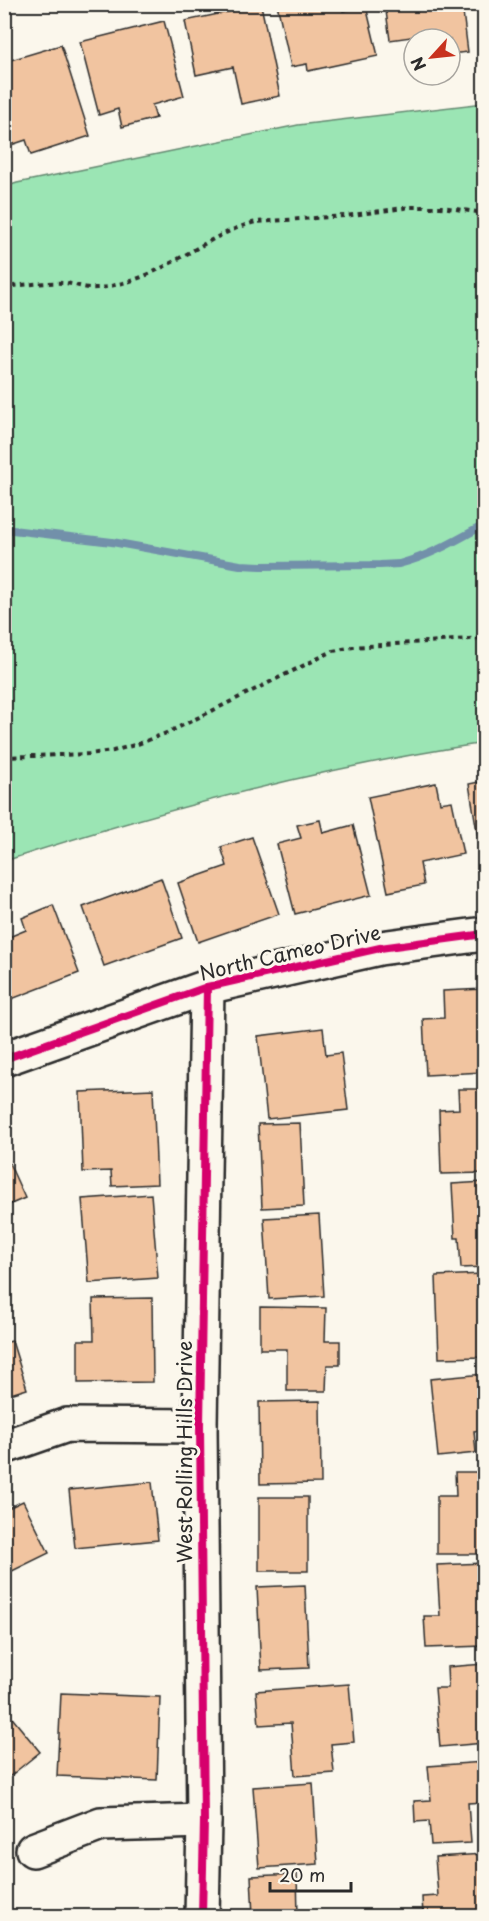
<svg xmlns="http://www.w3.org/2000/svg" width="489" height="1921" font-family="'Playpen Sans',sans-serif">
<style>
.green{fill:#9be5b4;stroke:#638870;stroke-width:1.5}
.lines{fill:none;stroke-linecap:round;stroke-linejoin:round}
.stream{stroke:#7290aa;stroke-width:8}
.building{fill:#f1c4a0;stroke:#2b2b2b;stroke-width:1.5}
.minor-casing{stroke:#2b2b2b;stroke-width:38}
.path{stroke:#2b2b2b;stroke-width:4;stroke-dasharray:4.5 4.5;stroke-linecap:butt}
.minor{stroke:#fbf7ec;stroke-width:33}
.cycleway-casing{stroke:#fbf7ec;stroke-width:11}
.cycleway{stroke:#d6006c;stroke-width:8}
.labels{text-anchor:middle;stroke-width:6;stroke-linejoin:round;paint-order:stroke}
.street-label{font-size:20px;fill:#2b2b2b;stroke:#fbf7ec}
</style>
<rect width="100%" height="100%" fill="#fbf7ec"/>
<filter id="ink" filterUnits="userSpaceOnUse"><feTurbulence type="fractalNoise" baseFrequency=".0167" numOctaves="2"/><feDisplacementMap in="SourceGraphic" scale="12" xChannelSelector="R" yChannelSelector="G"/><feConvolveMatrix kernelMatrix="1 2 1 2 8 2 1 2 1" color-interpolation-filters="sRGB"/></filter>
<g filter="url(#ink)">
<path class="green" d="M484,103V743C321,767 161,810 5,861V187L17,183L298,125Z"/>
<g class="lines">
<path class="stream" d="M4,529L112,542L240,565L261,566L380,565L399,564C430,556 457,540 484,525"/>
</g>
<g class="building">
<path d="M277,4H341L343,11L366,6L378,56L308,71L307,64L291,67Z"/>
<path d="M385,4H462L468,52L450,54V39H426L425,35L390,40Z"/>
<path d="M261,5L280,96L241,104L233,67L196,75L185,21Z"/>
<path d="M164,21L184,96L152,105L156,118L122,127L118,109L99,115L80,42Z"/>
<path d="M61,45L90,136L31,155L26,140L8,146L4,134V62Z"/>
<path d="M484,781V873L469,784Z"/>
<path d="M436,783L440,803L452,801L463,854L420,863L424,885L388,892L368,797Z"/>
<path d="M320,820L323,833L353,825L371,895L295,914L277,844L301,838L297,825Z"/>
<path d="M252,837L279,914L198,942L178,883L227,866L221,847Z"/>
<path d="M161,878L182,938L104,966L83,907Z"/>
<path d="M53,905L79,973L4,1002V939L26,930L22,918Z"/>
<path d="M484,989V1072L426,1075L423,1019L444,1018L443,991Z"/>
<path d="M323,1028L326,1055L341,1053L348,1110L267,1119L258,1036Z"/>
<path d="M153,1089L157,1184L112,1186L111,1171L83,1172L80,1092Z"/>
<path d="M458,1089H484V1173L441,1174L439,1110L459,1109Z"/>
<path d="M300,1123L304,1206L262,1208L258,1124Z"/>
<path d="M4,1152L25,1198L4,1207Z"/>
<path d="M484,1182V1267L461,1268L459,1238H455L452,1184Z"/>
<path d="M151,1194L158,1278L89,1283L82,1199Z"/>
<path d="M319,1215L324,1296L269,1299L264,1218Z"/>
<path d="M484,1274V1357L439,1358L436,1276Z"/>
<path d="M152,1298L153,1382L78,1383V1340H94L93,1299Z"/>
<path d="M260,1307L326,1308L325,1341H340V1365H327L326,1391H287V1349H260Z"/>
<path d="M12,1341L27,1389L4,1396V1343Z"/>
<path d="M484,1374V1430L474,1431L476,1453L438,1457L430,1379Z"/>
<path d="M320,1401L321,1483L260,1484L259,1402Z"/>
<path d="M455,1472H484V1554H437V1496H456Z"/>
<path d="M152,1482L158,1540L75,1548L69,1490Z"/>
<rect x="259" y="1497" width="49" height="74"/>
<path d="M23,1501L49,1553L4,1575V1510Z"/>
<path d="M484,1563V1646L426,1648L424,1616H440L437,1565Z"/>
<path d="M305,1585L309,1668L261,1670L257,1587Z"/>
<path d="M484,1664V1743L440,1747L435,1688H448L447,1667Z"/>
<path d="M349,1684L354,1742L331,1744L334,1773L295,1776L291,1723L259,1725L256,1691Z"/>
<path d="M61,1693L160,1697L157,1780L57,1776Z"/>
<path d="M4,1708L40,1752L4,1781Z"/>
<path d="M484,1762V1802L468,1803L471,1843L431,1845L429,1821L415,1822L414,1801L431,1800L428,1766Z"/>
<path d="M313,1783L318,1864L259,1868L253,1787Z"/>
<path d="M484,1854V1916H423L422,1897L438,1896L435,1857Z"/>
<path d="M297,1874L298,1916H253L251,1876Z"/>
</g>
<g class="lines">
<defs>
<g id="minor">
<path d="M4,1059L207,987L380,948L484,934"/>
<path d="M4,1447L67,1425L200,1426"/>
<path d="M33,1850L101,1824L204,1821"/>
<path d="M202,1916L204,1821L200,1426L207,987"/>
</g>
</defs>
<use href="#minor" class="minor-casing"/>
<g class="path">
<path d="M4,287C24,285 44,282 64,283C75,284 85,289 96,288C106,288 118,284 127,282C173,269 208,234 256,222L345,216L411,207H441L484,213"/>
<path d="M4,757L89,754L113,751L138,744L169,732L333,651L353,647L484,638"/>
</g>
<use href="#minor" class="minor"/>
<defs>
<g id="cycleway">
<path d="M4,1059L207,987L380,948L484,934"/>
<path d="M202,1916L204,1821L200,1426L207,987"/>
</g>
</defs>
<use href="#cycleway" class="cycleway-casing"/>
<use href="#cycleway" class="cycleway"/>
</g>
</g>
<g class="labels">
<g class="street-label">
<text transform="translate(290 953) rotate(-13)" y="7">North Cameo Drive</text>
<text transform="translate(185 1452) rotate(-90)" y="7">West Rolling Hills Drive</text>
</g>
</g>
<rect width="489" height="1921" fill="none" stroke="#fbf7ec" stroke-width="24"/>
<rect x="12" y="12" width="465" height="1897" fill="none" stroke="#2b2b2b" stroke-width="2" filter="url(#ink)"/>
<g transform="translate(432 57) rotate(243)"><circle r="28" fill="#fbf7ec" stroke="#a8a59f" stroke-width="1.5"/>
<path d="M0-4.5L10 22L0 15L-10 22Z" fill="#c8321e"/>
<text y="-9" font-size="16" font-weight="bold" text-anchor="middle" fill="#2b2b2b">N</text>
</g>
<path d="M270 1882v9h81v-9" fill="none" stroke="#2b2b2b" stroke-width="3"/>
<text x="279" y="1882" font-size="18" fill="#2b2b2b" stroke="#fbf7ec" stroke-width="4.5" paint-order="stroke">20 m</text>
</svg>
